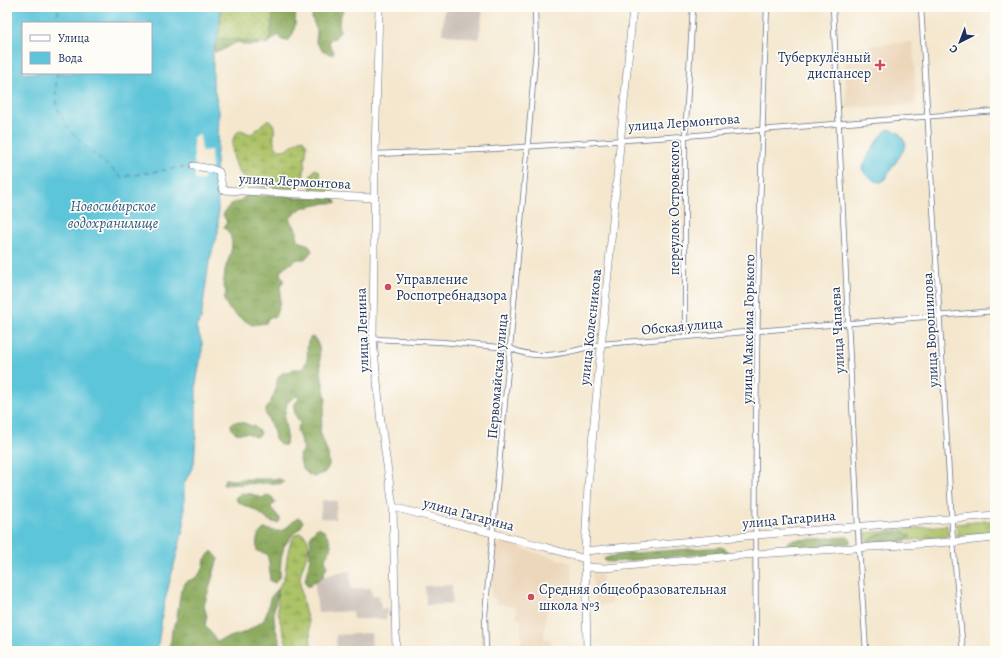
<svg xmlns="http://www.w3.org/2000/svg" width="1002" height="658" font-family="Alegreya,serif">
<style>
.built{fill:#edd7bb}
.industrial{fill:#ccc2b9}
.grass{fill:url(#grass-tufts);stroke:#647962}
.forest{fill:url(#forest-crowns);stroke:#526c5d}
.wetland{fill:url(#wetland-marsh);stroke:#647962}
.park{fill:url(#park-dots);stroke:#647962}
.water{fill:#5dc5d9;stroke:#3c7a9c;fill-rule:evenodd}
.pier{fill:#f4e7ce}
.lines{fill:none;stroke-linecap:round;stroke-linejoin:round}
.ferry{stroke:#2f5c83;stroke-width:1;stroke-dasharray:5 4;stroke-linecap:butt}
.street-casing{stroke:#676f85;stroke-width:6}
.secondary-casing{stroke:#676f85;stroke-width:8}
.street{stroke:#fff;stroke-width:4.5}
.secondary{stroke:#fff;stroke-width:7}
.poi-dot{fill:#d1495b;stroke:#fdfcf7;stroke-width:1.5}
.labels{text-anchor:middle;stroke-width:3.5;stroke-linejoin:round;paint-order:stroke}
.poi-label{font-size:14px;fill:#1b2f5e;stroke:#fdfcf7;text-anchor:start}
.street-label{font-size:14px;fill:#1b2f5e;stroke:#fdfcf7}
.water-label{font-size:15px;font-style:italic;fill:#2f5c83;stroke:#fdfcf7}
</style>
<defs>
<pattern id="grass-tufts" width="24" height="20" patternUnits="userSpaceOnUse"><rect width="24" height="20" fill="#adc367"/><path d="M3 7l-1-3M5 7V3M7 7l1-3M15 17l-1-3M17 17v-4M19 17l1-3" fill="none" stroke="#8c9f58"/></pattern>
<pattern id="forest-crowns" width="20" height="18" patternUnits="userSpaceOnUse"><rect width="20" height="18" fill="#8aa95c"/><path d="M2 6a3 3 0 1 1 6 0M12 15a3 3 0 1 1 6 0" fill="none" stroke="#708a4f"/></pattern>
<pattern id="wetland-marsh" width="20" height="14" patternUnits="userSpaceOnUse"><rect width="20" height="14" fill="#adc367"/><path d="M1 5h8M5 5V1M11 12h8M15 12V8" fill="none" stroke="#8c9f58"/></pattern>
<pattern id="park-dots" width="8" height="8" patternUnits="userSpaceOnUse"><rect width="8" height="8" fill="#adc367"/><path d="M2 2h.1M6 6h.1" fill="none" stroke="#8c9f58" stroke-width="1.8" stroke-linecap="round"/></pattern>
</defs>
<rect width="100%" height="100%" fill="#fdfcf7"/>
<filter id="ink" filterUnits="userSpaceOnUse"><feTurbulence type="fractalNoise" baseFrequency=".025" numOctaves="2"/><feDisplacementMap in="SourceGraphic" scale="8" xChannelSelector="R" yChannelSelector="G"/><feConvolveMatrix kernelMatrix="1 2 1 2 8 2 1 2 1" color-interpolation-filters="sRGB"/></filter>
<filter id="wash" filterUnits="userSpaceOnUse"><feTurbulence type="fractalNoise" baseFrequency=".012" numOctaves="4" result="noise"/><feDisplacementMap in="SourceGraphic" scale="16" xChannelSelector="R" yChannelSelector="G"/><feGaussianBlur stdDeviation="0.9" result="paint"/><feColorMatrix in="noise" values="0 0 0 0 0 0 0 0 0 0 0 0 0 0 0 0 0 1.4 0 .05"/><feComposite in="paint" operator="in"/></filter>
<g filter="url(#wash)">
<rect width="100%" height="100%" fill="#f4e7ce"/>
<g class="built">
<path d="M913,42L916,104L847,108L845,48Z"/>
<path d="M497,541L571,563L574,596H571L572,602L552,605L546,612L544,639L551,640V651H521V620L516,617V607L495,603V598L491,597Z"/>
<path d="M592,573H602L603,590H611L612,605L595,606Z"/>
</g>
<g class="industrial">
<path d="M445,7H483L479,39L442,34Z"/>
<path d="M322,500L337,501L335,519L320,518Z"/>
<path d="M350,571L351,589L371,588L372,596L379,595L381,609H387L386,619H353L352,611L318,613L314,578Z"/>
<path d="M452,585V604L426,605L425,586Z"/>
<path d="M371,633L372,651H337L336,635Z"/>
</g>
<g class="grass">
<path d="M315,169L319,171L320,178L319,182C321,187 329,185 334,188L335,190H333C327,193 317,191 310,188L311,175Z"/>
<path d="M995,520V532L957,536L956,524Z"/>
<path d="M947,525L949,536L867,545L865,533Z"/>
</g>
<g class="forest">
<path d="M273,7H296C295,19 297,32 288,41L282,40L278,35L271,41L260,40L258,45H244L239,42C230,44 223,52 215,52L214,50L216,42L220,36L264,33L273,28L270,24Z"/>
<path d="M314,7H344L339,21L340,31L335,38L330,39L329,43L334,52L332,55L322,50L316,42L317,31L312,18Z"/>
<path d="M250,194L263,196L285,195L296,198H332L337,203H327L308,207H303L290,218L297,232V239L301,242L309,245L312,251L305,259H298L284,267L281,271L280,274L284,280L280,287L281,292L280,296V303L275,317L268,318L266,323L252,325L236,315L229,309L224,300L226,292L223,284C225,278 224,271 226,266C229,258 234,246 231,238C230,233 227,231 224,227L227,222L223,215C227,208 230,202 239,202L245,196Z"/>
<path d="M312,337L316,340L319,347L321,372L326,400L320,431L328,454L329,465L327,469L324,473L314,477L309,475L302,468L299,455L304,449L297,431L298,426L301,425C295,417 290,406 299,399V397L295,396L287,403L284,418L287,435L286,445H281L275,439L274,432L265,412C267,406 272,401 274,394C278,386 274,381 282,373H289L293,369H301C313,358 303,349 310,338Z"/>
<path d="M235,422C244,421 248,426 254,426L260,432V435L255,437C252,436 249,433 246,433C238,433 232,436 231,424Z"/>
<path d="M225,479L233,480L243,479H280L284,482L279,484L266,483L223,485Z"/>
<path d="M241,493L252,494L262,498L267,495L272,497L276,503L271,506V508L280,518V521L278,523C266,522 263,514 253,509C247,506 239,505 235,498Z"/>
<path d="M298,518L301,519L303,521L301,527L295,532L284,546L281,559L280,575L278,579L275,583L270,581L269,562L267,554L257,551C256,542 256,535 264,529C270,529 277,533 283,530C288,528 292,521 298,518Z"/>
<path d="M318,527C324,529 331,539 331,546C331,551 327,554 325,558L327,566L322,578L315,581L310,586H307L305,581L310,558L309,550L311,543L310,538L312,533Z"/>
<path d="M904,532L911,537L898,541H884L875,542L869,541C877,532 892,533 904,532Z"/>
<path d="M847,537L851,539L850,543L801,548H790L785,545L789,541L793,540Z"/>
<path d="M721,547L725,549L728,552L611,562L605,561L604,559C614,552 702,549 721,547Z"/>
<path d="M212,551L218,558L204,606L207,616L205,625L217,641L246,632L264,620L268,609L270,598L279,588C270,616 274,625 283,651H167L171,641L172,630L176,622L181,590L186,582L197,577L203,569L205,559Z"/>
</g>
<g class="wetland">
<path d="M267,120H269C281,128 267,140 279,150C289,151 293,142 303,139L307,145L303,180L299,189C288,191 256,188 247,181C235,173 224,137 241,130L250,134L253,133Z"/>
<path d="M300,533C319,539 301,565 300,577C300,588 303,601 305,611C306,616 309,621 309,626C311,635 310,643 312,651H289C283,631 275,612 278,591C279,584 284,580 285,574C287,560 287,546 295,535Z"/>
</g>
<path class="park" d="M221,7H274L269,44L216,37L220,22Z"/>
<g class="water">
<path d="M7,7H221L219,31L213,50V84L219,111L218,143L216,158L218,209V232L209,262L201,319L196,327L202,342V350L196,384V434L194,464L184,484V526L164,604L157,651H7ZM23,23H151V73H23Z"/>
<path d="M889,129L899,133L906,144L905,148L884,180L882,182C873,182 865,176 862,168C867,158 879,134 889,129Z"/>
</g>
<path class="pier" d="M200,135L202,151L211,150L212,168L204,171V180H195L193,137Z"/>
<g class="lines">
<g class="ferry">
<path d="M58,23V7"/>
<path d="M57,73C57,81 55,90 56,98C58,130 99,157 121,177L191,166"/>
</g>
</g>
</g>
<g filter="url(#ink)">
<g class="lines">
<defs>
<g id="street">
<path d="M833,7L859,548L866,651"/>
<path d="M921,7L953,542L963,651"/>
<path d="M375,154L478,150L685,136L995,111"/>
<path d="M685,337V138L693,7"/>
<path d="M373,339L442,342L510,348C541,363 571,351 602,344L995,311"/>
<path d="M486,651L485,615L510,348L536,49L535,7"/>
<path d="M756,651C754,436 758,221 767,7"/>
</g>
<g id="secondary">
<path d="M379,7L375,154L373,339L381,423L393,507L396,651"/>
<path d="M194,166L212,169L219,172L223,190L375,198"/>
<path d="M393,507L545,547L585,559"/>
<path d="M585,551L756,535L995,515"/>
<path d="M585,567L605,568L755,554L953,542L995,538"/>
<path d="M587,651L585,551L588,486L633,7"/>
</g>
</defs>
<use href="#street" class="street-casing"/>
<use href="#secondary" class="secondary-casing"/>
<use href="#street" class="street"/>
<use href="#secondary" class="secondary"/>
</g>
</g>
<g class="poi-dot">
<path d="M878 59h4v4h4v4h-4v4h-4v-4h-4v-4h4z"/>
<circle cx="388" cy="287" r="4"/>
<circle cx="531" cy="597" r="4"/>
</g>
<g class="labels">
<g class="poi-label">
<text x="871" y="62" text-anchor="end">Туберкулёзный<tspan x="871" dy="16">диспансер</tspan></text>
<text x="396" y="284">Управление<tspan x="396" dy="16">Роспотребнадзора</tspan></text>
<text x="539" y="594">Средняя общеобразовательная<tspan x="539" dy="16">школа №3</tspan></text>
</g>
<g class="street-label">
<text transform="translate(684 122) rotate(-4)" y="5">улица Лермонтова</text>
<text transform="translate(295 181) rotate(3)" y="5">улица Лермонтова</text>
<text transform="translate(674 208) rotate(-90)" y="5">переулок Островского</text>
<text transform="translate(682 326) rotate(-5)" y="5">Обская улица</text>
<text transform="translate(590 327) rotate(-84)" y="5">улица Колесникова</text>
<text transform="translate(748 329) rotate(-89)" y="5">улица Максима Горького</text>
<text transform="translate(362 330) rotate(-92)" y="5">улица Ленина</text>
<text transform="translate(837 330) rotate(-93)" y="5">улица Чапаева</text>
<text transform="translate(930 330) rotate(-93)" y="5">улица Ворошилова</text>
<text transform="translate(497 376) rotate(-85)" y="5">Первомайская улица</text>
<text transform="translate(469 514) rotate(15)" y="5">улица Гагарина</text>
<text transform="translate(789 519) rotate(-5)" y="5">улица Гагарина</text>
</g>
<g class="water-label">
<text x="113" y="211">Новосибирское<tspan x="113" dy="17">водохранилище</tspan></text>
</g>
</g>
<rect width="1002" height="658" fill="none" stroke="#fdfcf7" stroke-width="24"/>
<rect x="22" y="22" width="130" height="52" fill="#fdfcf7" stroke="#a3aaba"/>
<rect x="30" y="35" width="20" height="6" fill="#ffffff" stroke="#a3aaba"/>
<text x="58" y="42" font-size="12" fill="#1b2f5e">Улица</text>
<rect x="30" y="52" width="20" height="12" fill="#5dc5d9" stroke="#a3aaba"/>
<text x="58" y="62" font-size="12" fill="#1b2f5e">Вода</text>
<g transform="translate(960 42) rotate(222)" stroke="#fdfcf7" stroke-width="3" paint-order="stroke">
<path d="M0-3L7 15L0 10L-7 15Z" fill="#1b2f5e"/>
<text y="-6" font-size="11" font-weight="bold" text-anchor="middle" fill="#1b2f5e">С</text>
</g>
</svg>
